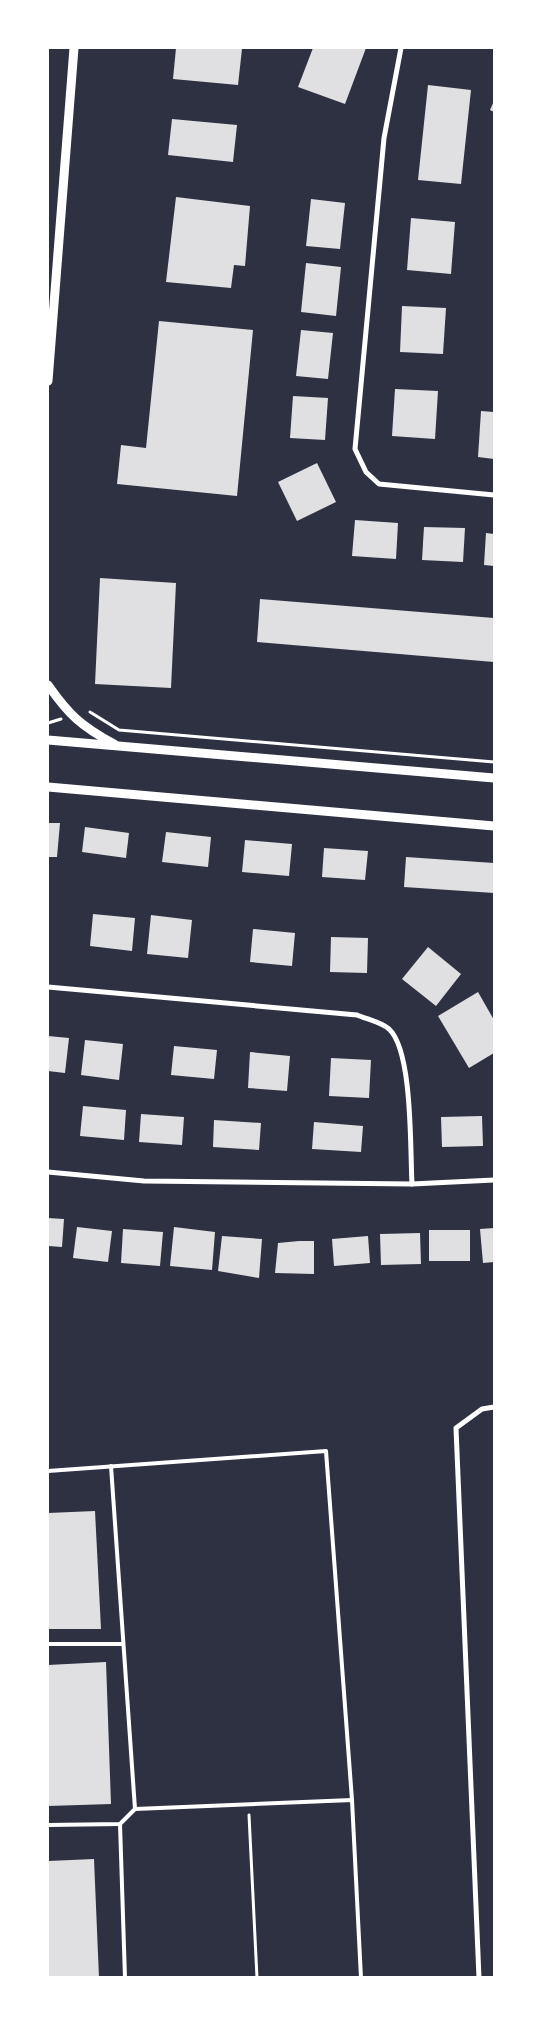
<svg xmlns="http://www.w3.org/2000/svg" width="542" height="2025" font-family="Raleway,sans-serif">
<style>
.building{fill:#e0e0e3}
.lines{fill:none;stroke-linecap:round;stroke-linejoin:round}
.path{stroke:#fff;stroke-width:3}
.service{stroke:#fff;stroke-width:4}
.minor{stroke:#fff;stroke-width:5}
.tertiary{stroke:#fff;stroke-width:9}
</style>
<rect width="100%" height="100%" fill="#2d3142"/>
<g class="building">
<path d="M176,48L242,49L238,85L173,79Z"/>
<path d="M313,48H366L345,104L298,87Z"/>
<path d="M428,85L471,90L461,184L418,180Z"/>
<path d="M494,101V112L490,110Z"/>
<path d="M172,119L237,125L233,162L168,155Z"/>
<path d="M176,197L250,206L245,266L234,265L231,288L166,282Z"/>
<path d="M311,199L345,203L340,249L306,246Z"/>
<path d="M411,218L455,222L451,274L407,270Z"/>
<path d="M306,263L341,267L336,316L301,312Z"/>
<path d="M402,306L446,308L443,354L400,352Z"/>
<path d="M159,321L253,330L237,496L117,484L121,445L146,448Z"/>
<path d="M301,330L333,333L328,379L296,376Z"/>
<path d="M395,389L438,391L435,439L392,436Z"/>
<path d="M293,396L328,398L325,440L290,438Z"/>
<path d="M481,411L494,412V459L478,457Z"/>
<path d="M317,463L336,502L297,521L278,482Z"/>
<path d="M355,520L398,523L396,559L352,556Z"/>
<path d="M424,527L465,528L463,562L422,560Z"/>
<path d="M486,533L494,534V566L484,565Z"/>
<path d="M100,578L176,583L171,688L95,684Z"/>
<path d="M260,599L494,618V662L257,642Z"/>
<path d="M48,823H60L57,857H48Z"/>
<path d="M85,827L129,833L126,858L82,852Z"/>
<path d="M166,832L211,837L208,867L162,862Z"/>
<path d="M245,840L292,844L289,876L242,872Z"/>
<path d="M324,848L368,851L365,880L322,877Z"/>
<path d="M406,857L494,863V893L404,887Z"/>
<path d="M93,914L135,918L132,951L90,946Z"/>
<path d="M151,915L192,920L188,958L147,954Z"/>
<path d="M253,929L295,933L292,966L250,962Z"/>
<path d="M331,937L368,938L367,973L330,972Z"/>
<path d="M428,947L461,974L436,1006L402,979Z"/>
<path d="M478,992L494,1020V1053L469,1068L438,1016Z"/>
<path d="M48,1036L69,1038L65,1073L48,1071Z"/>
<path d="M85,1040L123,1044L119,1080L81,1075Z"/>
<path d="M174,1046L217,1050L214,1079L171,1075Z"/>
<path d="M250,1052L290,1056L287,1091L248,1088Z"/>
<path d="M331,1058L371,1060L369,1098L329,1096Z"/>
<path d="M83,1106L126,1110L124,1140L80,1136Z"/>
<path d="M141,1114L184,1117L182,1145L139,1142Z"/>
<path d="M482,1116L483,1146L442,1147L441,1117Z"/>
<path d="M214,1120L261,1123L259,1150L213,1147Z"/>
<path d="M314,1122L363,1126L361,1152L312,1149Z"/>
<path d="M48,1218L64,1219L62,1247L48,1246Z"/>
<path d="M77,1227L112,1231L108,1262L73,1258Z"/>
<path d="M174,1227L215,1232L212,1270L170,1266Z"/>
<path d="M494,1228V1262L483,1263L480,1229Z"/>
<path d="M123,1229L163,1232L160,1266L121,1263Z"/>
<rect x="429" y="1230" width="41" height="31"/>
<path d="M420,1233L421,1264L381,1265L380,1234Z"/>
<path d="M222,1236L262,1239L259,1278L218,1271Z"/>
<path d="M368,1236L370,1263L334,1266L332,1239Z"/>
<path d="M299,1241H314V1274L275,1273L278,1243Z"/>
<path d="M95,1511L101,1629H48V1513Z"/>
<path d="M106,1662L111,1804L48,1806V1665Z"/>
<path d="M94,1859L99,1978H48V1861Z"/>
</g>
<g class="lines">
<g class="path">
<path d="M90,712L119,730L494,762"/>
<path d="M48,723L61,719"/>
<path d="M249,1815L257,1978"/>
</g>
<g class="service">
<path d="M111,1466L135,1809"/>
<path d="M48,1471L326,1451L352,1800"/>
<path d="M48,1644H123"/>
<path d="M120,1824L125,1978"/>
<path d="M48,1825L120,1824L135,1809L352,1800L361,1978"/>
</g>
<g class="minor">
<path d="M401,48L384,138L355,449L366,472L379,484L494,495"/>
<path d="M48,987L357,1015C366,1019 381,1022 389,1029C413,1051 410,1150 412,1184"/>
<path d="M48,1172L144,1181L412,1184L494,1180"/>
<path d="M479,1978L456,1428L482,1409L494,1407"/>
</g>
<g class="tertiary">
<path d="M48,381L74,48"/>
<path d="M48,685C69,715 81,726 114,744"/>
<path d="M48,740L494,778"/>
<path d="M48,787L494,826"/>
</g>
</g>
<rect width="542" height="2025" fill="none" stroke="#ffffff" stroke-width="98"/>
</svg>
